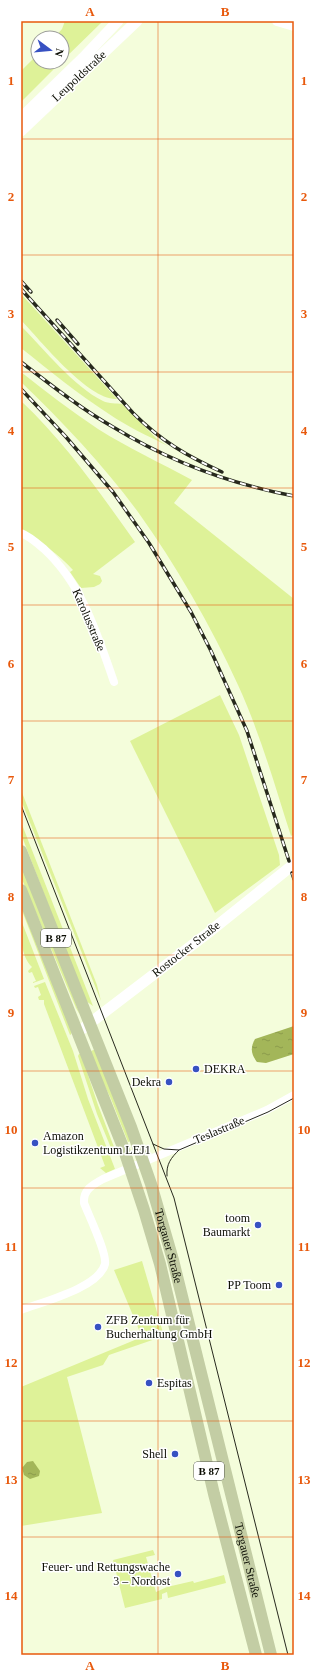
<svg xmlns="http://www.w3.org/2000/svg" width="315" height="1676" font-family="'Times New Roman',serif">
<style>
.green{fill:#def298}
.water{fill:url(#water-ripples)}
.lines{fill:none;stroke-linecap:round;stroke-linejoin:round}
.minor{stroke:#fff;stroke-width:8}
.tertiary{stroke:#fff;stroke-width:10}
.secondary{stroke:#fff;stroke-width:11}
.primary{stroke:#c3cda4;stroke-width:12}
.tram{stroke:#27291d;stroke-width:1}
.rail-casing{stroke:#27291d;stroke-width:3.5}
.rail{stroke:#fff;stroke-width:2;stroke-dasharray:6;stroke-linecap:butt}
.grid{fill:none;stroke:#e8590c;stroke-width:1;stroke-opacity:0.55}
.poi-dot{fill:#3751c2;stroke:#fff;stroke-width:1.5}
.labels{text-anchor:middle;stroke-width:3;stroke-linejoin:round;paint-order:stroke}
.shield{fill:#fff;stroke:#54564f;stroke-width:1}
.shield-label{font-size:11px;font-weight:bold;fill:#0b0d03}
.street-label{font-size:12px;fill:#0b0d03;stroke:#fff}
.poi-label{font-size:12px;fill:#0b0d03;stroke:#fff;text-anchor:end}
.neatline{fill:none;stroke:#e8590c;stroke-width:1.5}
.grid-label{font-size:13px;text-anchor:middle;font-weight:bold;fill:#e8590c}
</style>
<defs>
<pattern id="water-ripples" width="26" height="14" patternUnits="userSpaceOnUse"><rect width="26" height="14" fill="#a3b659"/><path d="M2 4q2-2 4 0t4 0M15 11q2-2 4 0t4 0" fill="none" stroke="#8b9b4c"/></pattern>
</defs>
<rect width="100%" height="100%" fill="#f4fddb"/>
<g class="green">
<path d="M65,21H103L62,61V38H54L62,29Z"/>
<path d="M38,54V62H61L21,102V71Z"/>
<path d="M21,294L117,399C89,401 40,340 21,320Z"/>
<path d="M21,326C44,349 74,387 103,401C109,404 116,403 122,404L157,439L168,446C148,436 128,427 109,414C78,394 50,371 21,348Z"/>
<path d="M21,372C46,392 71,411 98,429C128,448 161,463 192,480L174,503L294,599V834L291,836C275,786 260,733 238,685C211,626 176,565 138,512C104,466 63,422 21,382Z"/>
<path d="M21,401C65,442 100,493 135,542L93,574L100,576L102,581L100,584L94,587L81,588L70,572L73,570C59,554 40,542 21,530Z"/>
<path d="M220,695L239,735L279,855L280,865L215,913L130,741Z"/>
<path d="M21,790L97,985L101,1001L21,800Z"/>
<path d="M21,822L93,1006L86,1001L83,995L21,834Z"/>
<path d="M21,858L80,1015L76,1008L21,877Z"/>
<path d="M21,899L73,1033L70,1035L21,908Z"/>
<path d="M21,920L44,979L33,983V982L36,981L32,972L29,973L28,971L32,967C20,955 21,935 21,920Z"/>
<path d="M45,982L73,1051L88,1099L115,1169L106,1173L100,1168L105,1166L44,1004V1000H39L38,997L41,995L38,987L35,988L34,986Z"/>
<path d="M96,1049L131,1141L128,1142L111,1099L94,1064L91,1051Z"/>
<path d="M79,1054H81L98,1105L114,1147L111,1148L97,1114L78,1056Z"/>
<path d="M142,1261L164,1336L109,1355L103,1365L67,1377L102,1513L21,1526V1387L142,1337L114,1270Z"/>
<path d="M153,1550L155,1555L146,1557L156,1592L167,1587L193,1581L194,1583L224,1575L226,1583L168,1598L167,1592L162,1594V1599L125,1608L113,1560Z"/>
</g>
<g class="water">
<path d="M294,1026V1054L266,1063L257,1062C251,1054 250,1048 255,1039Z"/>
<path d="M33,1461L40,1471L39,1476L30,1479L24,1475L22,1468L27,1462Z"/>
</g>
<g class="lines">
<g class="minor">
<path d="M21,533C29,536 37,543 44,549C82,584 97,633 114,682"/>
<path d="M21,1310C42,1302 99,1288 105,1264C107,1253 89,1216 84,1203C83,1190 92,1185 103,1179L267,1110L294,1095"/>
</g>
<path class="tertiary" d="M277,21L294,26"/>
<g class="secondary">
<path d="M21,118L83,58L118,21"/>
<path d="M21,131L137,21"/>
<path d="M77,1033L208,933L294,864"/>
</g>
<g class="primary">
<path id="s1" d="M21,851L131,1127L151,1184L173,1260L271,1655"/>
<path d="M21,890L123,1147L144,1210L160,1264L214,1494L256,1655"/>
</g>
<g class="tram">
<path d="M21,805L174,1198L288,1655"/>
<path d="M153,1144L164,1149L179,1150L268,1112L294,1098"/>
<path d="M167,1176C166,1164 171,1158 179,1150"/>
</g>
<defs>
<g id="rail">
<path d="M21,281L31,292"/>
<path d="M21,289L133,413C161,441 187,456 222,472"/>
<path d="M57,320L78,344"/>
<path d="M21,362C51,385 80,408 113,427C169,461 230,484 294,496"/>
<path d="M21,389L66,437L113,492L149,543L191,612L211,651L247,731L289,861"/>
<path d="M292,873L294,879"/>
</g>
</defs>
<use href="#rail" class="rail-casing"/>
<use href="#rail" class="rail"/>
</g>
<path class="grid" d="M158,21V1655M21,139H294M21,255H294M21,372H294M21,488H294M21,605H294M21,721H294M21,838H294M21,955H294M21,1071H294M21,1188H294M21,1304H294M21,1421H294M21,1537H294"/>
<g class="poi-dot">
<circle cx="196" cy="1069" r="4"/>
<circle cx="169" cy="1082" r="4"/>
<circle cx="35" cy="1143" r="4"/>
<circle cx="258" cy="1225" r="4"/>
<circle cx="279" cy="1285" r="4"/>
<circle cx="98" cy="1327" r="4"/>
<circle cx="149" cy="1383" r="4"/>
<circle cx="175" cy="1454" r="4"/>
<circle cx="178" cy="1574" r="4"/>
</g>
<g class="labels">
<g class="shield">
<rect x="41" y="929" width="30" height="18" rx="3"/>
<rect x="194" y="1462" width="30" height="18" rx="3"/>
</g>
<g class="shield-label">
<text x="56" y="942">B 87</text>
<text x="209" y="1475">B 87</text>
</g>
<g class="street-label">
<text transform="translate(79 76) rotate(-43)" y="4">Leupoldstraße</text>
<text transform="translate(89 620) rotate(67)" y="4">Karolusstraße</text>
<text transform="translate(186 949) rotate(-38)" y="4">Rostocker Straße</text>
<text transform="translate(219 1130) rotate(-23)" y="4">Teslastraße</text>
<text dy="4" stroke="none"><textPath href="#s1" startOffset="422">Torgauer Straße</textPath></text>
<text dy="4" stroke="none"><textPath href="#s1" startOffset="746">Torgauer Straße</textPath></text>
</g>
<g class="poi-label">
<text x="204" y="1073" text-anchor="start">DEKRA</text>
<text x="161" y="1086">Dekra</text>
<text x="43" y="1140" text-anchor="start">Amazon<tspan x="43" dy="14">Logistikzentrum LEJ1</tspan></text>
<text x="250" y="1222">toom<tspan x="250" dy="14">Baumarkt</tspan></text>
<text x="271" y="1289">PP Toom</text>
<text x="106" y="1324" text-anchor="start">ZFB Zentrum für<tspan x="106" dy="14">Bucherhaltung GmbH</tspan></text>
<text x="157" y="1387" text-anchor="start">Espitas</text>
<text x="167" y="1458">Shell</text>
<text x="170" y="1571">Feuer- und Rettungswache<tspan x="170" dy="14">3 – Nordost</tspan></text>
</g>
</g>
<rect width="315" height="1676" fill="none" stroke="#ffffff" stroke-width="44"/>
<g transform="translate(50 50) rotate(106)"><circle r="19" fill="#ffffff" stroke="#9d9e9a"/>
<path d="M0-3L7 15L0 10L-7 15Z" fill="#3751c2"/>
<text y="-6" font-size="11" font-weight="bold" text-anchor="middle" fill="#0b0d03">N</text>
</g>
<rect x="22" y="22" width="271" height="1632" class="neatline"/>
<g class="grid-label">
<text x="90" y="16">A</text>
<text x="225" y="16">B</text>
<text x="11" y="85">1</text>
<text x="304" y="85">1</text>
<text x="11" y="201">2</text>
<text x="304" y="201">2</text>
<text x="11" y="318">3</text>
<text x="304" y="318">3</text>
<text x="11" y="435">4</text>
<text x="304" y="435">4</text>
<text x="11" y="551">5</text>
<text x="304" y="551">5</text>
<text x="11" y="668">6</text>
<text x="304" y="668">6</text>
<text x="11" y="784">7</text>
<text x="304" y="784">7</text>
<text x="11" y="901">8</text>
<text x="304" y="901">8</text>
<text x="11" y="1017">9</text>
<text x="304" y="1017">9</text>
<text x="11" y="1134">10</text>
<text x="304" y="1134">10</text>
<text x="11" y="1251">11</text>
<text x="304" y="1251">11</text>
<text x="11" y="1367">12</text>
<text x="304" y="1367">12</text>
<text x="11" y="1484">13</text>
<text x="304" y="1484">13</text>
<text x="11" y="1600">14</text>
<text x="304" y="1600">14</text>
<text x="90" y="1670">A</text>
<text x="225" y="1670">B</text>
</g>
</svg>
